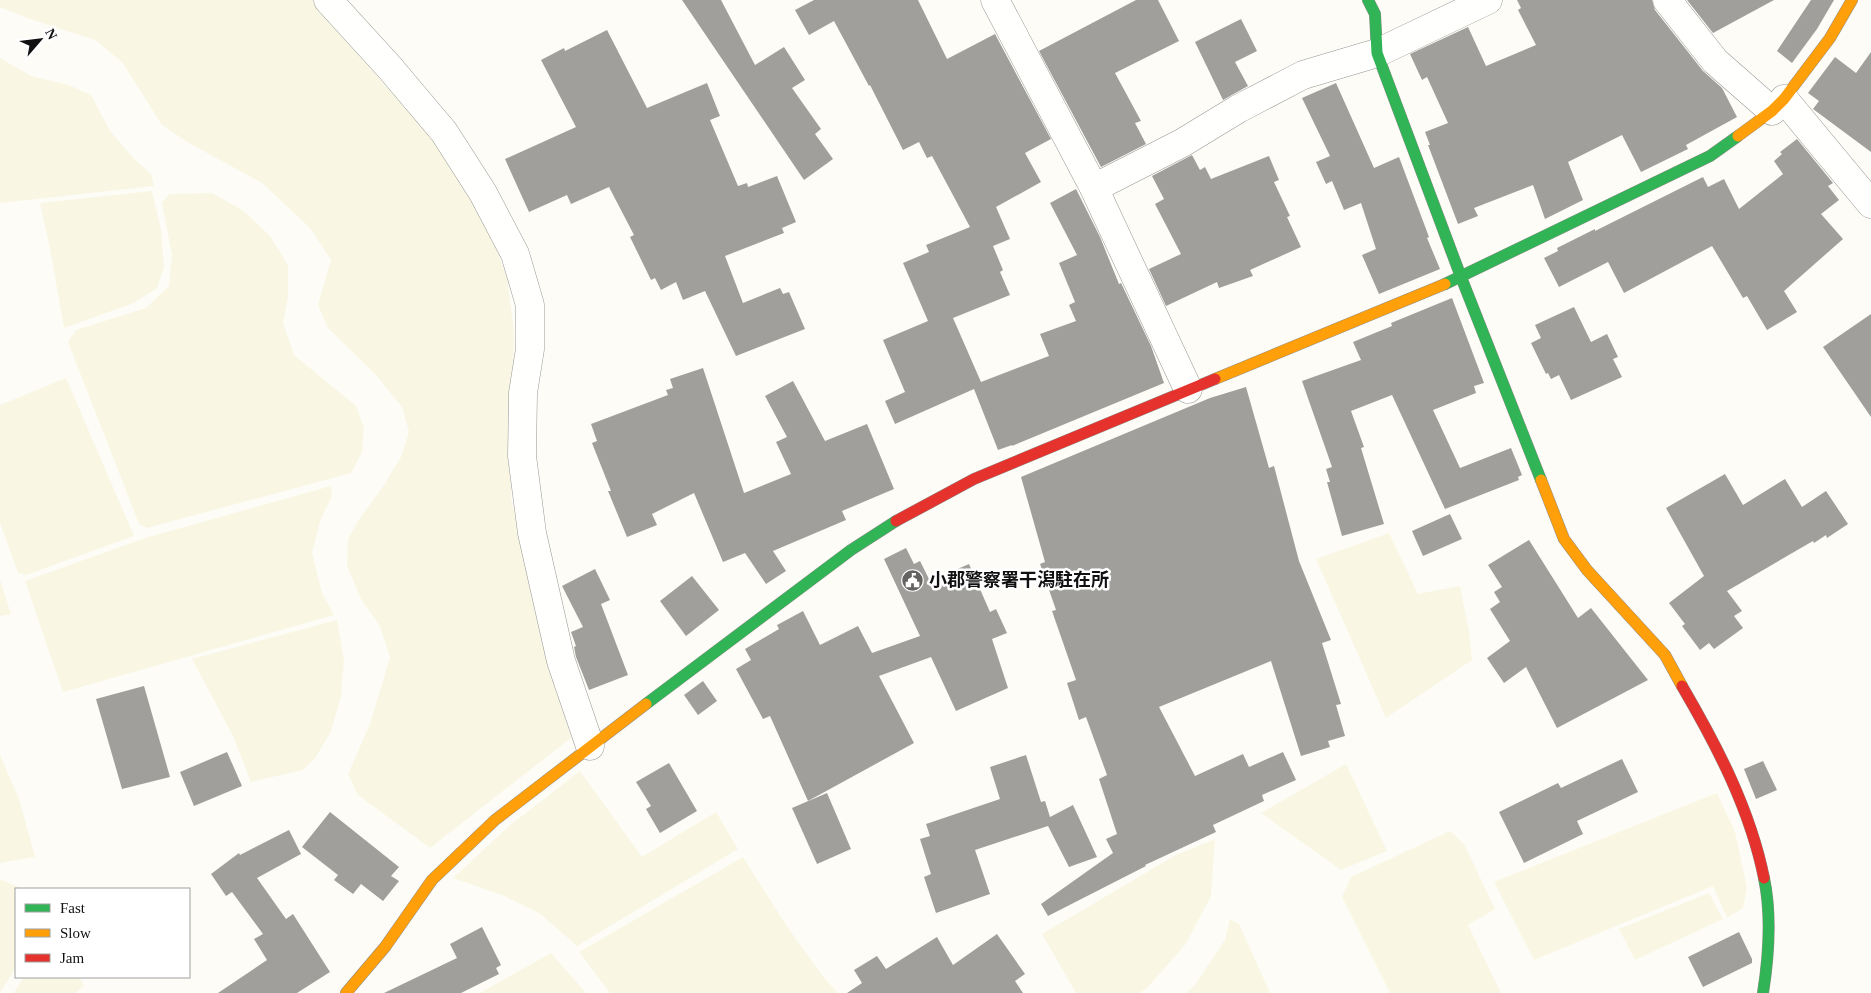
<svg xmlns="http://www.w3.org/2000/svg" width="1871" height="993" font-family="'Times New Roman','Noto Sans JP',serif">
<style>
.farmland{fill:#f9f7e4}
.building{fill:#a19f9c}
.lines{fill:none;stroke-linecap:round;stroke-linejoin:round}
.street-casing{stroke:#979795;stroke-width:29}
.fast-casing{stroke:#8e8d8b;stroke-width:12}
.slow-casing{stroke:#8e8d8b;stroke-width:12}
.jam-casing{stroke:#8e8d8b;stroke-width:12}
.street{stroke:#fffffe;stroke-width:28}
.fast{stroke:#30b455;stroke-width:11}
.slow{stroke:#ff9f0a;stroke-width:11}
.jam{stroke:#e5322d;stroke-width:11}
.labels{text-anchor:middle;stroke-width:5;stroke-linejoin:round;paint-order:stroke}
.poi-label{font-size:18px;font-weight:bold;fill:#111;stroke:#fff;text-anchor:start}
</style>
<rect width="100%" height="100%" fill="#fdfcf7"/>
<g class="farmland">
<path d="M0,0H313L358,55L447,155L480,208L507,277L514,333L511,497L532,599L571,738L430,848L358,795L348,774L370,724L390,657L380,626L361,599L347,566L348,539L358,521L384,485L401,457L409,432L402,407L376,375L328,328L318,305L331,260L310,228L262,183L187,142L162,125L122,62L95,40L30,19L0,7Z"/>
<path d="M0,58L31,76L69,85L91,95L110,131L134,159L151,174L154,186L0,203Z"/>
<path d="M152,191L161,230L164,267L157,288L134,303L64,328L50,248L40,203Z"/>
<path d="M212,193L244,211L270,236L288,265V297L283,323L294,355L356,406L364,428L362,452L351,473L147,528L139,524L68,342L76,330L146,308L169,286L172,255L162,203L169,194Z"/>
<path d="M66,378L134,536L26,575L18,573L0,523V405Z"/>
<path d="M331,486L332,496L320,521L312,553L322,593L334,615L63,692L25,581L145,538Z"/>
<path d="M1389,533L1418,594L1460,586L1469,631L1472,660L1386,718L1316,559Z"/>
<path d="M0,580L11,614L0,616Z"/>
<path d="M337,620L344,660L341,696L331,731L316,757L303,770L251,782L233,736L192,659Z"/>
<path d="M0,755L19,799L35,857L0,863Z"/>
<path d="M1346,764L1387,851L1341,870L1261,813Z"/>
<path d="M580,771L642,857L716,812L738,849L577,946L539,913L502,895L453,878L509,826Z"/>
<path d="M1717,793L1735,832L1747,888L1743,908L1727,918L1713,886L1534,960L1494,882Z"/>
<path d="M1450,831L1464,844L1495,909L1468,925L1501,993H1390L1342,897L1351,877Z"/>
<path d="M1215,839L1211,896L1185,945L1146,989L1139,993H1076L1042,934L1176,855Z"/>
<path d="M743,857L788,928L825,979L838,993H610L579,952Z"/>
<path d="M0,879L23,889H16V967L0,993Z"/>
<path d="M1709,893L1723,919L1635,960L1619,929Z"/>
<path d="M1230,919L1239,924L1270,993H1186L1195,985L1225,940Z"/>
<path d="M551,953L586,993H480Z"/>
<path d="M24,977H79L84,986L75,993H14Z"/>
</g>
<g class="building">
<path d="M682,0H721L755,65L784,47L805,80L792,88L821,129L815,134L833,159L804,180Z"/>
<path d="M814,0H918L947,59L995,34L1051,139L1025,153L1041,182L996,207L1010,239L993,246L1003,270L1000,272L1010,295L953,318L981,382L1049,356L1040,334L1076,321L1069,305L1075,302L1059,263L1077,255L1050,203L1076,189L1100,237L1119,284L1121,283L1151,346L1164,383L1012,446V445L998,450L974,389L895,424L885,401L905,392L883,340L928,321L903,263L929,252L926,245L970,227L932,156L927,158L919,142L903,150L870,85L869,86L834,21L809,35L795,10Z"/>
<path d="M1136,0H1158L1179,41L1115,73L1141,121L1135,123L1146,144L1101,167L1039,51Z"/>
<path d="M1517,0H1652L1655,10L1703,71L1722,88L1737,117L1686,145L1688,149L1641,172L1622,135L1568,162L1583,200L1545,219L1533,185L1474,208L1478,216L1458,224L1428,145H1430L1425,132L1448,123L1427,77L1422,80L1410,54L1468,27L1486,66L1536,45L1518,10L1521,8Z"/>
<path d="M1687,0H1774L1713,33Z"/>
<path d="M1811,0H1834L1817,29L1792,63L1777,51Z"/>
<path d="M1241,19L1257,51L1235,62L1248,86L1223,100L1195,42Z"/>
<path d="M607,30L647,108L707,83L720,116L710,120L738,186L747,183L748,187L777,176L796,222L782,228L784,233L725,256L743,303L780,288L783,294L789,292L805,329L736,356L705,291L683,300L676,282L661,290L655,278L651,280L630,237L634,235L609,187L571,204L567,195L529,212L505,159L576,127L541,60L564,48L565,51Z"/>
<path d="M1871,52V152L1813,109L1819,101L1808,93L1835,57L1856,73Z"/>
<path d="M1336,83L1374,168L1399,157L1429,237L1427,238L1440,269L1379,294L1362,255L1376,249L1361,203L1344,210L1332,181L1326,184L1316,162L1330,156L1302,98Z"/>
<path d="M1797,139L1833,183L1828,186L1839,200L1821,214L1843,239L1784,291L1797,312L1767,330L1747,296L1743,298L1712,246L1624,293L1608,262L1559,287L1544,258L1558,251L1557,248L1595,229V231L1703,177L1708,187L1724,179L1739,209L1783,174L1774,161L1782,154L1780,152Z"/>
<path d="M1192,155L1200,170L1205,167L1211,179L1269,156L1279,180L1274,182L1290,216L1287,217L1301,247L1250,270L1253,276L1219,288L1217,282L1166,306L1149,269L1181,254L1155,204L1164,199L1152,176Z"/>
<path d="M1452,298L1484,383L1474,386L1476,393L1433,410L1460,468L1511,448L1522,475L1518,477L1519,480L1445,509L1392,395L1351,411L1364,447L1361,448L1384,524L1342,536L1327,482H1330L1326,469L1332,467L1302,381L1361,360L1353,342L1392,326L1391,323Z"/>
<path d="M1574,307L1591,342L1607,334L1618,357L1613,359L1622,377L1571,400L1559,375L1551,379L1548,373L1546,374L1531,343L1541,338L1535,325Z"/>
<path d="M1871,314V417L1823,347Z"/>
<path d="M703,368L744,493L791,474L776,442L787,437L765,396L793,381L825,441L867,424L894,489L842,511L846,520L773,551L786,571L766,584L745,553L723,562L694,493L652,514L657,525L627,537L608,491H611L592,443L597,441L591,424L668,395L666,390L673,388L670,379Z"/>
<path d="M1246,387L1269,468L1274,466L1299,561L1331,640L1322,643L1341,704L1336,705L1345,736L1328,741L1330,747L1301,756L1271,661L1159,707L1195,776L1243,754L1249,767L1283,752L1296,780L1262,795L1264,801L1213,825L1216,832L1145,865L1146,866L1048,916L1041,904L1113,853L1106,839L1117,834L1099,779L1107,775L1086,717L1079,720L1067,683L1076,680L1052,611L1056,610L1040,564L1045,562L1021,477L1210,398Z"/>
<path d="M1725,474L1743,505L1785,479L1802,507L1826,491L1848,524L1827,538L1826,535L1814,543L1813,541L1727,591L1742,611L1734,616L1743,628L1714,649L1709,643L1700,650L1682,626L1685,624L1669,603L1704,576L1666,508Z"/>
<path d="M1450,514L1462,539L1423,556L1412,531Z"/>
<path d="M1529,540L1578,618L1591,608L1648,680L1557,728L1526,667L1504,683L1487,658L1510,641L1490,609L1500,602L1494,592L1502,587L1488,565Z"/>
<path d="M906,548L914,564L920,561L930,581L969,564L990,612L996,609L1007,633L992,639L1008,688L956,711L931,657L879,676L914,743L808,801L770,716L763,719L736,669L751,660L745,649L779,629L777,625L779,624L803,611L820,645L858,626L872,653L920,636L884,559Z"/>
<path d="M595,569L610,600L601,604L628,675L589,690L576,657L574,647L576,646L571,632L583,627L562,586Z"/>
<path d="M692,576L719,610L686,636L660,601Z"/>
<path d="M703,681L717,701L698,715L684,695Z"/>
<path d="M144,686L170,777L122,789L96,699Z"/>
<path d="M227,752L242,786L194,806L180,772Z"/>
<path d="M1026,755L1041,802L1045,801L1050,817L1073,805L1097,857L1069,867L1048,826L975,850L990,894L936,913L924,877L931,874L920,839L930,836L926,824L1000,799L990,767Z"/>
<path d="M1622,759L1638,792L1577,821L1583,834L1524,863L1499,812L1558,783L1561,788Z"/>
<path d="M1763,761L1777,790L1756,799L1744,769Z"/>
<path d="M669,763L697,811L660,833L646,809L651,806L636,782Z"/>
<path d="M827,793L851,849L817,864L792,808Z"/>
<path d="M330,812L399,867L391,876L399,881L383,901L361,884L353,894L334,880L338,875L302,847Z"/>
<path d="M289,830L301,854L257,878L286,919L293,914L330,972L297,993H218L267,960L254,939L263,934L232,892L226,896L211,874L239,853L240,855Z"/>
<path d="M482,927L501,965L496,968L499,974L461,993H384L457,958L450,944Z"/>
<path d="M1739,932L1752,959V963L1703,987L1688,957Z"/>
<path d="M997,934L1025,974L1015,981L1023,993H847L862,983L854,970L877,956L886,969L937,937L953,965Z"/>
</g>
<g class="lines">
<defs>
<g id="street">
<path d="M328,0L390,68L444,132L483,193L515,254L530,305V349L523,393L522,456L532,533L561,661L590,746"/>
<path d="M995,0L1094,188L1188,389"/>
<path d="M1667,0L1715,61L1772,111"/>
<path d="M1784,99L1871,204"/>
<path d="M1094,188L1182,143L1238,109L1303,75L1377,53L1488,0"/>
</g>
<g id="fast">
<path d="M1368,0L1375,14L1377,53L1461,277L1541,480"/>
<path d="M1445,284L1710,156L1738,136"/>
<path d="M646,704L851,550L896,521"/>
<path d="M1763,993C1769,955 1772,916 1764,878"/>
</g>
<g id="slow">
<path d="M1738,136L1772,111L1784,99L1830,38L1852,0"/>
<path d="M1215,379L1445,284"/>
<path d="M1541,480L1564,539L1587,570L1665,655L1682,686"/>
<path d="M346,993L385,947L432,880L495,820L646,704"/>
</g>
<g id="jam">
<path d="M896,521L974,479L1215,379"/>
<path d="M1682,686C1717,746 1750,809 1764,878"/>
</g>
</defs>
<use href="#street" class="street-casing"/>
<use href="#fast" class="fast-casing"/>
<use href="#slow" class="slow-casing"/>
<use href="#jam" class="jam-casing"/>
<use href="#street" class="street"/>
<use href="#fast" class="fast"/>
<use href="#slow" class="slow"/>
<use href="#jam" class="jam"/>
</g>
<defs>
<symbol id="civic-disc" viewBox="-11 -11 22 22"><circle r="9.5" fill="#646362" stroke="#fff"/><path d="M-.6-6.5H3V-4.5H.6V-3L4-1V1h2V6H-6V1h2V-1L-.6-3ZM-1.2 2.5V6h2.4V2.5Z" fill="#fff"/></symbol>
</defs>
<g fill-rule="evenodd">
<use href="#civic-disc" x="900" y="568" width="25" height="25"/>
</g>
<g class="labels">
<g class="poi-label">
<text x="929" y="586">小郡警察署干潟駐在所</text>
</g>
</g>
<rect x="15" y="888" width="175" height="90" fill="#ffffff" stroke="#a0a0a0"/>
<rect x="25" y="904" width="25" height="8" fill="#30b455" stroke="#a0a0a0"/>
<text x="60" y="913" font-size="15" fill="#111111">Fast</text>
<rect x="25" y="929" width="25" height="8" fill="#ff9f0a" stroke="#a0a0a0"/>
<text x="60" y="938" font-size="15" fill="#111111">Slow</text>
<rect x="25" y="954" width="25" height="8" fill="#e5322d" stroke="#a0a0a0"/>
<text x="60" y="963" font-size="15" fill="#111111">Jam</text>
<g transform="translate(40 40) rotate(62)" stroke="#ffffff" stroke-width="4" paint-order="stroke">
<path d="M0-4L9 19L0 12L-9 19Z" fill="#111111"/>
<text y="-8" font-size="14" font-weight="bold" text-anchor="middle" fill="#111111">N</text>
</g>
</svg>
